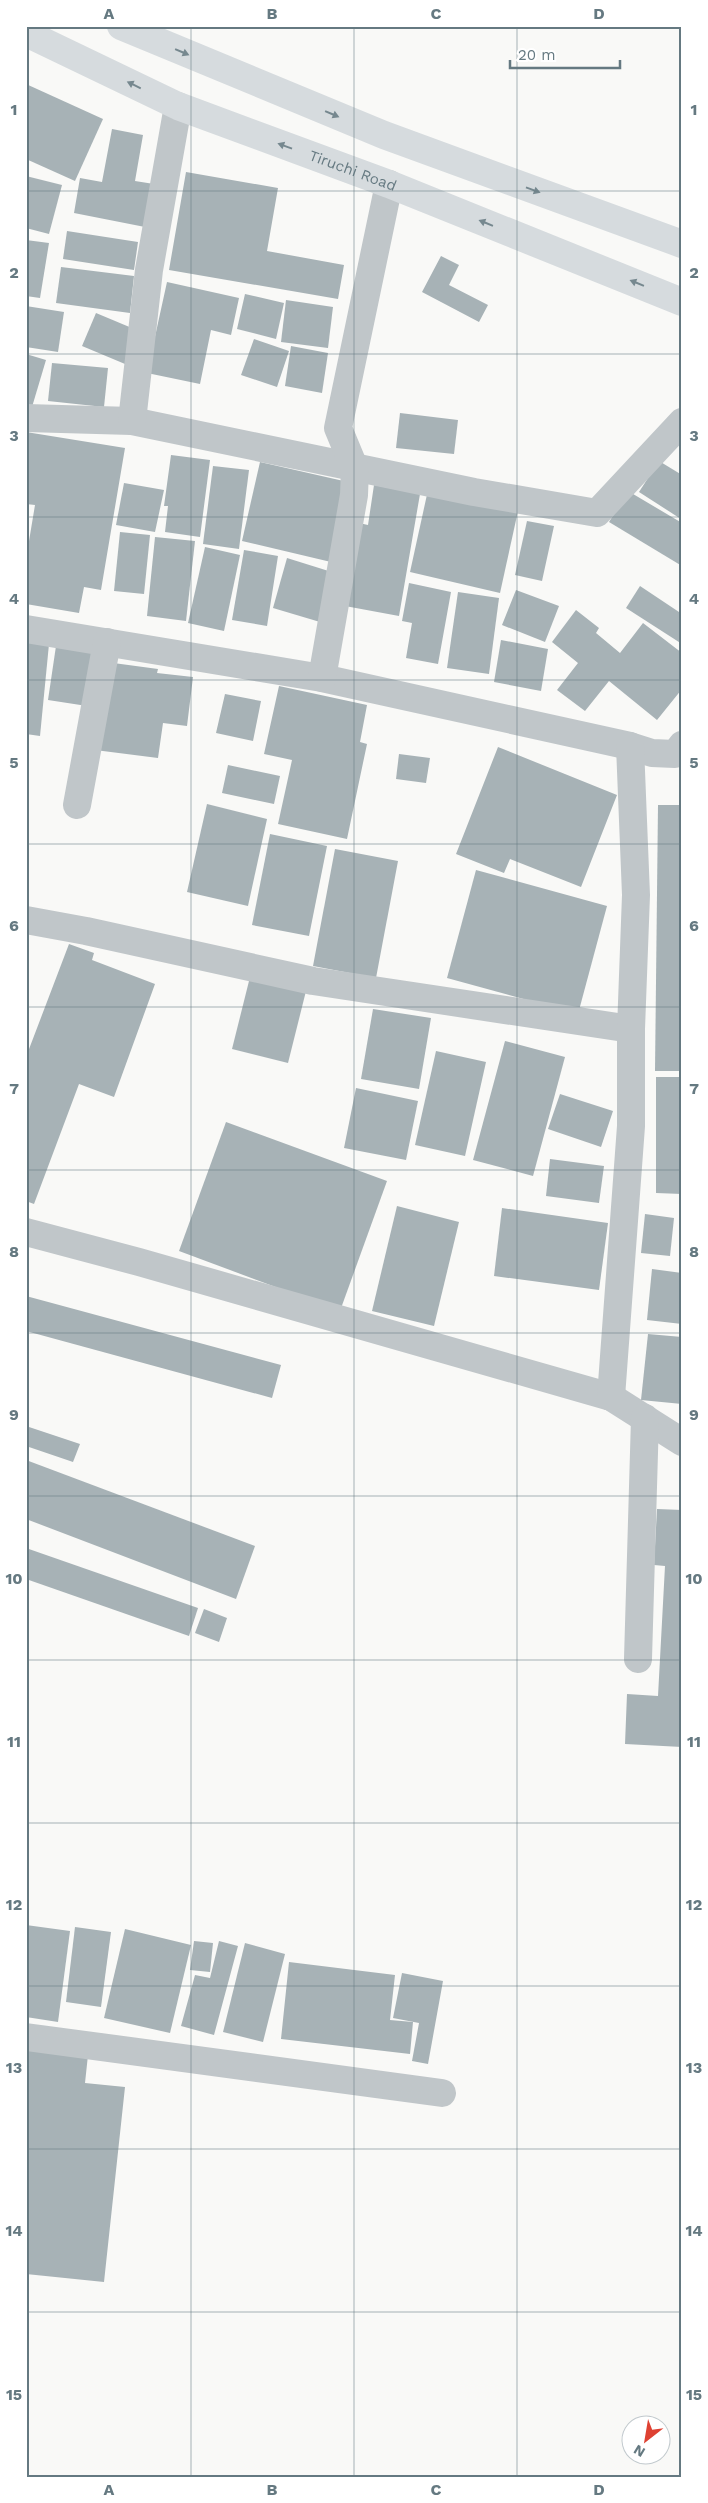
<svg xmlns="http://www.w3.org/2000/svg" width="708" height="2503" font-family="'Work Sans',sans-serif">
<style>
.building{fill:#a7b2b6}
.lines{fill:none;stroke-linecap:round;stroke-linejoin:round}
.minor{stroke:#c0c6c9;stroke-width:28}
.highway{stroke:#d6dbde;stroke-width:28}
.oneway{fill:#76888f}
.grid{fill:none;stroke:#657981;stroke-width:1;stroke-opacity:0.55}
.labels{text-anchor:middle;stroke-width:5;stroke-linejoin:round;paint-order:stroke}
.street-label{font-size:15px;fill:#657981;stroke:#fff}
.neatline{fill:none;stroke:#657981;stroke-width:2}
.grid-label{font-size:16px;text-anchor:middle;font-weight:bold;fill:#657981}
</style>
<rect width="100%" height="100%" fill="#f9f9f7"/>
<g class="building">
<path d="M26,84L103,119L75,181L26,159Z"/>
<path d="M112,129L143,135L135,181L154,184L145,227L74,213L80,178L102,182Z"/>
<path d="M186,172L278,188L267,251L344,265L338,299L169,270Z"/>
<path d="M26,176L62,185L49,234L26,228Z"/>
<path d="M67,231L138,242L134,270L63,259Z"/>
<path d="M26,240L49,243L40,298L26,296Z"/>
<path d="M441,256L459,265L449,285L488,305L479,322L422,292Z"/>
<path d="M61,267L134,276L130,313L56,303Z"/>
<path d="M167,282L239,298L231,335L211,330L200,384L147,373Z"/>
<path d="M245,294L284,303L276,339L237,329Z"/>
<path d="M286,300L333,307L328,348L281,342Z"/>
<path d="M26,306L64,312L58,352L26,347Z"/>
<path d="M96,313L139,331L125,364L82,346Z"/>
<path d="M254,339L289,351L277,387L241,375Z"/>
<path d="M291,346L328,353L322,393L285,386Z"/>
<path d="M26,354L46,360L32,407L26,405Z"/>
<path d="M52,363L108,368L104,407L48,401Z"/>
<path d="M400,413L458,420L454,454L396,448Z"/>
<path d="M26,432L125,448L101,590L84,587L79,613L26,604V559L35,505L26,504Z"/>
<path d="M171,455L210,460L200,537L165,532L168,506H164Z"/>
<path d="M659,461L682,475L681,519L639,492Z"/>
<path d="M260,462L348,482L331,562L242,541Z"/>
<path d="M213,466L249,470L239,549L203,544Z"/>
<path d="M124,483L164,490L155,532L116,525Z"/>
<path d="M374,485L420,494L399,616L345,606L359,523L368,525Z"/>
<path d="M428,490L518,511L500,593L410,572Z"/>
<path d="M628,491L682,523V566L609,522Z"/>
<path d="M527,521L554,526L542,581L515,575Z"/>
<path d="M120,532L150,535L144,594L114,591Z"/>
<path d="M155,537L195,541L186,621L147,616Z"/>
<path d="M205,547L240,555L224,631L188,623Z"/>
<path d="M244,550L278,556L267,626L232,620Z"/>
<path d="M287,558L335,573L320,622L273,608Z"/>
<path d="M409,583L451,592L438,664L406,658L412,623L402,621Z"/>
<path d="M640,586L682,614V644L626,608Z"/>
<path d="M516,590L559,606L545,642L502,625Z"/>
<path d="M458,592L499,598L489,674L447,668Z"/>
<path d="M576,610L599,628L596,633L620,653L643,623L682,653V689L657,720L609,681L585,711L557,690L578,663L552,642Z"/>
<path d="M501,640L548,649L541,691L494,682Z"/>
<path d="M26,641L49,644L40,736L26,734Z"/>
<path d="M56,646L96,652L87,706L48,700Z"/>
<path d="M106,662L158,669L157,673L193,677L187,726L163,723L158,758L95,750Z"/>
<path d="M279,686L367,705L360,742L367,744L347,839L278,824L292,760L264,754Z"/>
<path d="M225,694L261,701L253,741L216,733Z"/>
<path d="M498,747L617,795L581,887L510,859L504,873L456,854Z"/>
<path d="M399,754L430,758L426,783L396,779Z"/>
<path d="M228,765L280,776L274,804L222,793Z"/>
<path d="M207,804L267,819L248,906L187,892Z"/>
<path d="M658,805H682V1071H655Z"/>
<path d="M270,834L327,846L309,936L252,925Z"/>
<path d="M335,849L398,861L376,978L313,966Z"/>
<path d="M476,870L607,906L578,1014L447,978Z"/>
<path d="M69,944L94,953L92,960L155,984L114,1097L79,1084L34,1204L26,1201V1057Z"/>
<path d="M250,977L306,991L288,1063L232,1049Z"/>
<path d="M373,1009L431,1018L419,1089L361,1079Z"/>
<path d="M505,1041L565,1057L533,1176L473,1160Z"/>
<path d="M436,1051L486,1062L465,1156L415,1145Z"/>
<path d="M656,1077H682V1194L656,1193Z"/>
<path d="M356,1088L418,1101L406,1160L344,1148Z"/>
<path d="M560,1094L613,1111L601,1147L548,1129Z"/>
<path d="M226,1122L387,1181L340,1311L179,1251Z"/>
<path d="M550,1159L604,1166L599,1203L546,1196Z"/>
<path d="M397,1206L459,1222L434,1326L372,1311Z"/>
<path d="M502,1208L608,1223L599,1290L494,1276Z"/>
<path d="M645,1214L674,1218L670,1256L641,1253Z"/>
<path d="M652,1269L682,1273V1324L647,1320Z"/>
<path d="M26,1296L281,1365L272,1398L26,1331Z"/>
<path d="M648,1334L682,1337V1404L641,1400Z"/>
<path d="M26,1426L80,1444L73,1462L26,1446Z"/>
<path d="M26,1460L255,1546L236,1599L26,1519Z"/>
<path d="M657,1509L682,1510V1747L625,1744L627,1694L658,1696L665,1566L654,1565Z"/>
<path d="M26,1548L198,1608L189,1636L26,1579Z"/>
<path d="M204,1609L227,1618L219,1642L195,1633Z"/>
<path d="M26,1925L70,1931L58,2022L26,2017Z"/>
<path d="M75,1927L111,1932L101,2007L66,2002Z"/>
<path d="M125,1929L191,1945L170,2033L104,2018Z"/>
<path d="M194,1941L213,1943L210,1972L190,1970Z"/>
<path d="M219,1941L238,1946L214,2035L181,2026L195,1975L210,1978Z"/>
<path d="M245,1943L285,1954L263,2042L223,2032Z"/>
<path d="M289,1962L395,1975L390,2020L413,2022L410,2054L281,2039Z"/>
<path d="M402,1973L443,1981L428,2064L412,2061L419,2023L393,2018Z"/>
<path d="M26,2049L88,2055L85,2083L125,2087L104,2282L26,2274Z"/>
</g>
<g class="lines">
<g class="minor">
<path d="M26,418L132,421L474,492L597,513L682,422"/>
<path d="M132,421L149,270L178,106"/>
<path d="M26,629L322,678L630,746L652,753L675,754L682,745"/>
<path d="M322,678L354,495L355,469L338,428L389,184"/>
<path d="M77,805L107,642"/>
<path d="M26,920L86,931L313,981L631,1029"/>
<path d="M26,1232L139,1262L611,1397L682,1442"/>
<path d="M611,1397L631,1126V1029L636,895L630,746"/>
<path d="M638,1659L645,1418"/>
<path d="M26,2037L442,2093"/>
</g>
<g class="highway">
<path d="M121,26L384,135L682,244"/>
<path id="s1" d="M26,33L178,106L389,184L682,302"/>
</g>
</g>
<defs><path id="oneway-solid" d="M-6-.8H1V-3.2L6.5 0L1 3.2V.8H-6Z" transform="scale(1.25)"/></defs>
<g class="oneway">
<use href="#oneway-solid" transform="translate(182 52) rotate(23)"/>
<use href="#oneway-solid" transform="translate(134 85) rotate(-154)"/>
<use href="#oneway-solid" transform="translate(332 114) rotate(23)"/>
<use href="#oneway-solid" transform="translate(285 146) rotate(-160)"/>
<use href="#oneway-solid" transform="translate(533 190) rotate(20)"/>
<use href="#oneway-solid" transform="translate(486 223) rotate(-158)"/>
<use href="#oneway-solid" transform="translate(637 283) rotate(-158)"/>
</g>
<path class="grid" d="M191,26V2477M354,26V2477M517,26V2477M26,191H682M26,354H682M26,517H682M26,680H682M26,844H682M26,1007H682M26,1170H682M26,1333H682M26,1496H682M26,1660H682M26,1823H682M26,1986H682M26,2149H682M26,2312H682"/>
<g class="labels">
<g class="street-label">
<text dy="5" stroke="none"><textPath href="#s1" startOffset="355">Tiruchi Road</textPath></text>
</g>
</g>
<rect width="708" height="2503" fill="none" stroke="#ffffff" stroke-width="55"/>
<g transform="translate(646 2440) rotate(211)"><circle r="24" fill="#ffffff" stroke="#c1c9cd"/>
<path d="M0-4L9 19L0 12L-9 19Z" fill="#de4132"/>
<text y="-8" font-size="14" font-weight="bold" text-anchor="middle" fill="#657981">N</text>
</g>
<path d="M510 60v8h110v-8" fill="none" stroke="#657981" stroke-width="2.5"/>
<text x="518" y="60" font-size="15" fill="#657981" stroke="#ffffff" stroke-width="4" paint-order="stroke">20 m</text>
<rect x="28" y="28" width="652" height="2448" class="neatline"/>
<g class="grid-label">
<text x="109" y="19">A</text>
<text x="272" y="19">B</text>
<text x="436" y="19">C</text>
<text x="599" y="19">D</text>
<text x="14" y="115">1</text>
<text x="694" y="115">1</text>
<text x="14" y="278">2</text>
<text x="694" y="278">2</text>
<text x="14" y="441">3</text>
<text x="694" y="441">3</text>
<text x="14" y="604">4</text>
<text x="694" y="604">4</text>
<text x="14" y="768">5</text>
<text x="694" y="768">5</text>
<text x="14" y="931">6</text>
<text x="694" y="931">6</text>
<text x="14" y="1094">7</text>
<text x="694" y="1094">7</text>
<text x="14" y="1257">8</text>
<text x="694" y="1257">8</text>
<text x="14" y="1420">9</text>
<text x="694" y="1420">9</text>
<text x="14" y="1584">10</text>
<text x="694" y="1584">10</text>
<text x="14" y="1747">11</text>
<text x="694" y="1747">11</text>
<text x="14" y="1910">12</text>
<text x="694" y="1910">12</text>
<text x="14" y="2073">13</text>
<text x="694" y="2073">13</text>
<text x="14" y="2236">14</text>
<text x="694" y="2236">14</text>
<text x="14" y="2400">15</text>
<text x="694" y="2400">15</text>
<text x="109" y="2495">A</text>
<text x="272" y="2495">B</text>
<text x="436" y="2495">C</text>
<text x="599" y="2495">D</text>
</g>
</svg>
